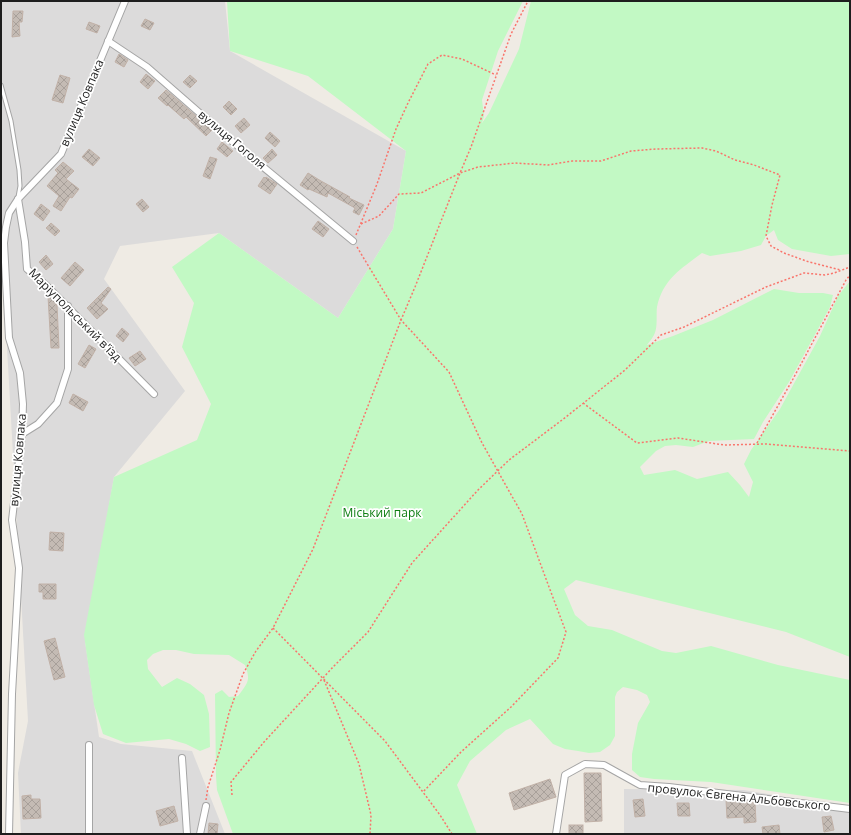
<svg xmlns="http://www.w3.org/2000/svg" width="851" height="835" font-family="'Open Sans',sans-serif">
<style>
.residential{fill:#dcdbdb}
.park{fill:#c2f9c4}
.building{fill:url(#building-cross-hatch);stroke:#c1b1a7}
.lines{fill:none;stroke-linecap:round;stroke-linejoin:round}
.lane-casing{stroke:#a5a5a5;stroke-width:5}
.street-casing{stroke:#a5a5a5;stroke-width:8}
.path{stroke:#f9756c;stroke-width:1.5;stroke-dasharray:2 2;stroke-linecap:butt}
.lane{stroke:#fff;stroke-width:3}
.street{stroke:#fff;stroke-width:6}
.labels{text-anchor:middle;stroke-width:3.5;stroke-linejoin:round;paint-order:stroke}
.street-label{font-size:12px;fill:#1e1e1e;stroke:#fff}
.park-label{font-size:12px;fill:#0c7d11;stroke:#fff}
</style>
<defs>
<pattern id="building-cross-hatch" width="8" height="8" patternUnits="userSpaceOnUse"><rect width="8" height="8" fill="#c4bbb4"/><path d="M0 0l8 8M0 8l8-8" fill="none" stroke="#a8a09a"/></pattern>
</defs>
<rect width="100%" height="100%" fill="#efebe4"/>
<g class="residential">
<path d="M1,1H225L230,51L406,151L393,229L338,318L219,233L120,246L104,279L185,391L114,477L85,641L99,737L121,744L192,751L225,834H21L18,773L28,721L1,241Z"/>
<path d="M624,789L744,790L850,808V834H624Z"/>
</g>
<path class="park" d="M227,1H523L498,51L482,100L484,116L482,123L489,113L519,49L531,1H850V254L831,256L792,249L778,240L774,230L766,236L761,245L741,251L710,256L702,253C681,269 663,279 657,307C656,315 658,328 654,335C652,339 649,342 647,345L673,336L713,320L774,289L799,293H823L833,295L830,307L789,382L763,422L754,439L709,441L693,447L676,445L665,446L656,451L640,467L644,475L675,470L697,479L728,472L740,485L749,497L753,482L744,464L751,450L780,409L820,336L838,296L850,281V657L786,632L576,580L564,589L575,615L588,626L612,630L662,651L676,653L711,646L778,665L850,680V803L711,782L654,779L640,777L632,770V754L638,723L650,702L647,695L637,690L623,687L617,692L615,697V736L610,745L600,752L589,753L578,751L565,749L553,744L530,719L506,730L470,761L457,785L477,834H233L217,790L216,776L215,694L222,690L229,697L238,696C248,682 251,681 245,665L229,655L194,654L176,650H163L153,654L147,660L148,669L162,687L177,678L190,684L204,695L209,714L210,747L200,751L186,744L169,739L126,743L103,734L94,705L84,635L114,477L197,440L211,404L182,347L194,303L172,267L219,233L338,318L393,229L406,151L308,76L230,51Z"/>
<g class="building">
<path d="M13,11H23L22,22H19L20,36L12,37Z"/>
<path d="M145,19L154,23L150,30L141,26Z"/>
<path d="M89,22L100,26L97,33L86,29Z"/>
<path d="M119,54L128,60L124,67L115,62Z"/>
<path d="M146,74L155,81L148,89L140,82Z"/>
<path d="M60,75L70,78L63,103L52,100Z"/>
<path d="M190,75L197,81L190,88L183,82Z"/>
<path d="M166,90L212,130L206,136L186,117L184,119L168,105L167,106L158,98Z"/>
<path d="M229,101L237,109L231,115L223,107Z"/>
<path d="M244,118L250,125L241,133L235,126Z"/>
<path d="M270,132L280,141L275,147L265,138Z"/>
<path d="M222,142L233,151L227,157L217,149Z"/>
<path d="M89,149L100,158L93,166L82,157Z"/>
<path d="M272,149L277,155L268,163L263,158Z"/>
<path d="M210,157L217,159L210,179L203,176Z"/>
<path d="M63,162L74,171L66,179L79,189L72,198L70,197L61,211L53,206L59,196L47,186L58,173L55,170Z"/>
<path d="M308,173L321,181L350,197L349,198L364,205L359,215L353,212L355,208L328,193L327,197L309,189L308,190L300,185Z"/>
<path d="M264,177L265,178L266,177L277,184L270,194L258,186Z"/>
<path d="M142,199L149,207L143,212L136,204Z"/>
<path d="M41,204L50,211L43,221L34,214Z"/>
<path d="M318,221L329,229L323,237L312,229Z"/>
<path d="M51,223L60,231L55,236L46,228Z"/>
<path d="M46,255L53,264L46,270L39,262Z"/>
<path d="M75,262L84,270L70,286L61,278Z"/>
<path d="M108,287L111,289L101,303L108,309L97,319L87,308Z"/>
<path d="M48,296H51L55,301L56,305H57L59,348H51Z"/>
<path d="M122,328L129,334L123,342L116,336Z"/>
<path d="M89,345L96,349L85,368L78,364Z"/>
<path d="M140,351L146,359L135,366L129,358Z"/>
<path d="M73,394L88,402L83,411L69,403Z"/>
<path d="M50,532L64,533L63,551L49,550Z"/>
<path d="M39,584H56V599H43V592H39Z"/>
<path d="M55,638L65,677L54,680L44,641Z"/>
<path d="M584,773H601L602,821L585,822Z"/>
<path d="M550,779L556,797L514,810L509,793Z"/>
<path d="M31,795V799H40L41,818L23,819L22,796Z"/>
<path d="M643,799L645,816L635,817L633,800Z"/>
<path d="M726,800L755,803L756,822L744,823V817L727,818Z"/>
<path d="M677,803H689L690,816H678Z"/>
<path d="M174,806L178,821L160,826L156,811Z"/>
<path d="M831,816L834,830L824,832L822,817Z"/>
<path d="M209,823L218,824L217,834H208Z"/>
<rect x="569" y="825" width="14" height="9"/>
<path d="M779,825L780,834H763L762,827Z"/>
</g>
<g class="lines">
<defs>
<path id="lane" d="M1,85L11,121L19,170L20,186L18,197"/>
<g id="street">
<path d="M108,41L147,67L234,143L353,241"/>
<path d="M18,199L25,242L27,269L46,285L154,394"/>
<path d="M22,434L38,424L57,403L68,369V306"/>
<path d="M89,745V834"/>
<path d="M182,758L187,834"/>
<path d="M9,834L12,694L19,568L12,520L22,434L23,404L20,373L9,338L4,243L6,227L9,213L18,199L61,154L125,1"/>
<path d="M200,834L206,806"/>
<path d="M556,834L565,775L585,764L604,765L640,785L669,787L850,809"/>
</g>
</defs>
<use href="#lane" class="lane-casing"/>
<use href="#street" class="street-casing"/>
<g class="path">
<path d="M361,224L379,216L399,194L421,193L460,173L478,167L515,163L548,165L572,161H601L631,151L656,149L702,148L716,151L735,160L754,165L780,175L772,205L766,236L771,246L784,253L809,262L841,270"/>
<path d="M356,235L377,184L396,129L408,103L428,64L442,55L462,59L496,75"/>
<path d="M357,247L401,320L449,372L482,443L522,514L549,587L566,632L558,658L511,707L461,752L423,792"/>
<path d="M583,403L637,443L678,438L724,445L766,444L850,451"/>
<path d="M757,443L793,379L846,280L850,275"/>
<path d="M273,628L385,741L440,815L452,834"/>
<path d="M324,680L359,764L371,815L370,834"/>
<path d="M232,795L231,782L264,742L334,666L368,632L412,563L478,490L509,460L566,417L625,370L661,335L684,327L766,287L804,273L825,275L834,273L850,267"/>
<path d="M206,800L208,787L220,750L229,713L243,674L256,651L273,628L313,549L401,320L415,287L460,173L471,147L511,34L528,1"/>
</g>
<use href="#lane" class="lane"/>
<use href="#street" class="street"/>
</g>
<g class="labels">
<g class="street-label">
<text transform="translate(82 103) rotate(-67)" y="4">вулиця Ковпака</text>
<text transform="translate(232 140) rotate(40)" y="4">вулиця Гоголя</text>
<text transform="translate(75 315) rotate(45)" y="4">Маріупольський в'їзд</text>
<text transform="translate(18 460) rotate(-85)" y="4">вулиця Ковпака</text>
<text transform="translate(739 797) rotate(6)" y="4">провулок Євгена Альбовського</text>
</g>
<g class="park-label">
<text x="382" y="517">Міський парк</text>
</g>
</g>
<rect width="851" height="835" fill="none" stroke="#1e1e1e" stroke-width="4"/>
</svg>
